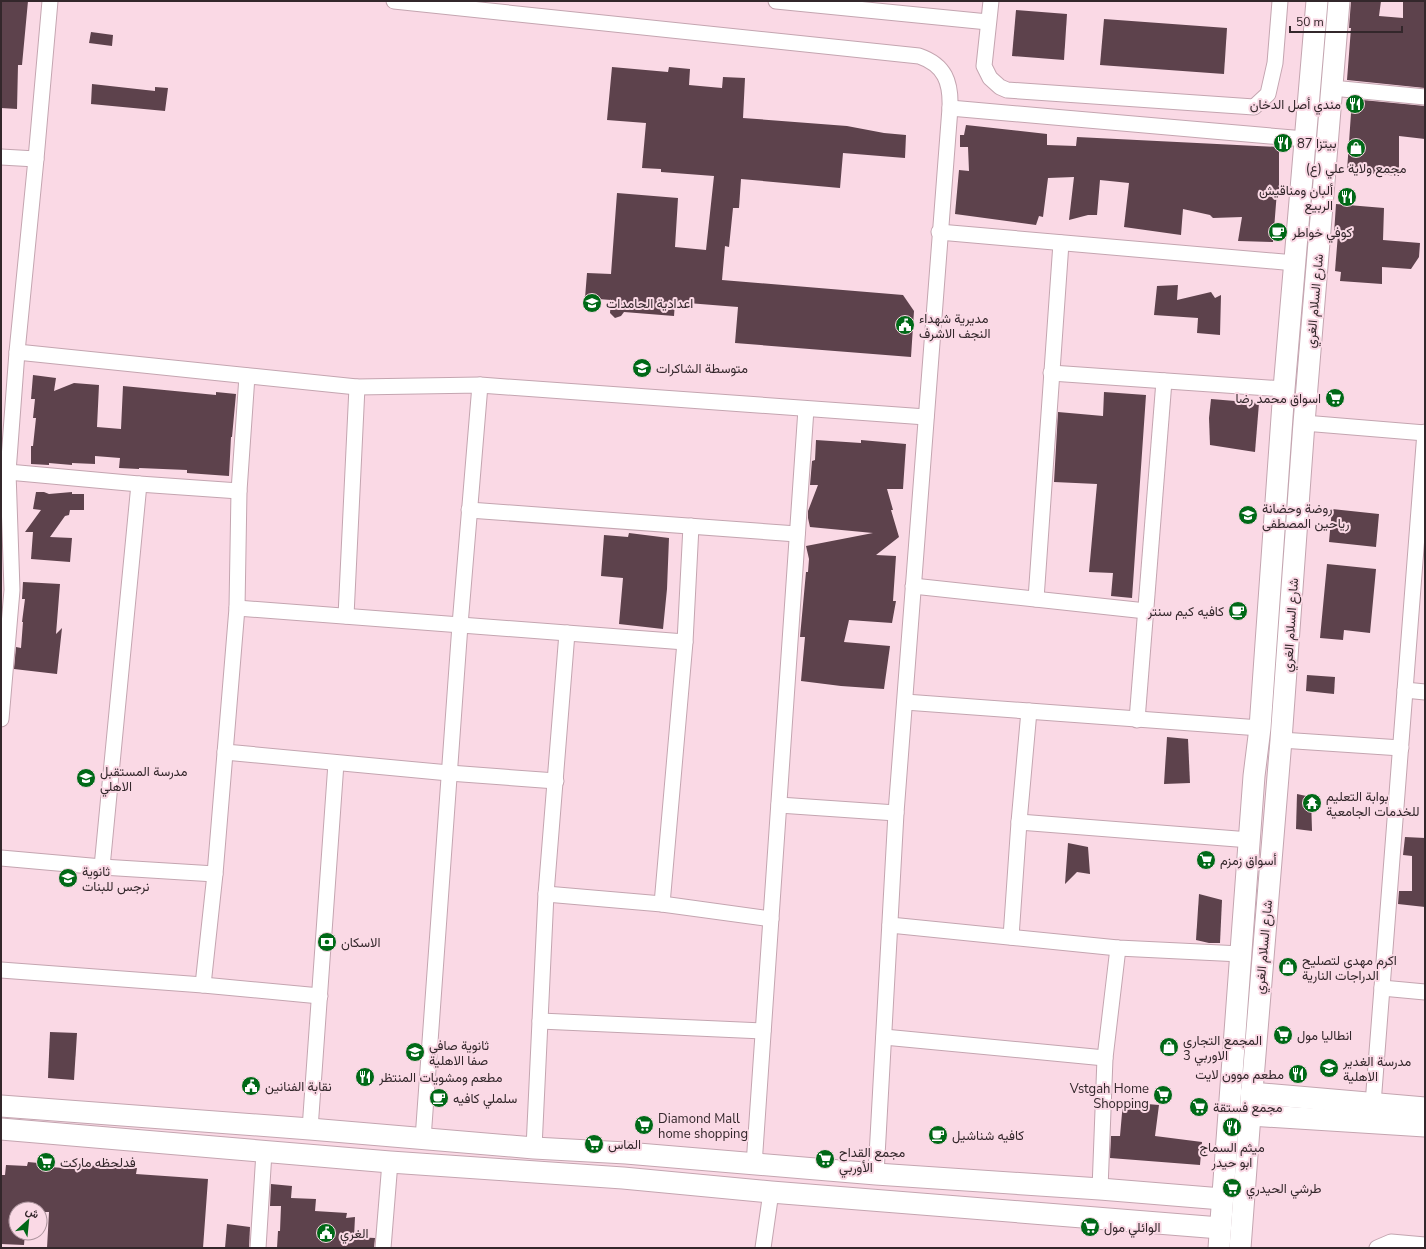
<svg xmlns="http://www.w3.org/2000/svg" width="1426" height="1249" font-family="'Nunito Sans',Vazirmatn,sans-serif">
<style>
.building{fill:#5d424c}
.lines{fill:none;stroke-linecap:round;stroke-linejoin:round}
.street-casing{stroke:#c4a5b0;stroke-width:17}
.secondary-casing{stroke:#c4a5b0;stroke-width:23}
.street{stroke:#fff;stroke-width:15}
.secondary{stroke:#fff;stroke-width:21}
.labels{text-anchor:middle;stroke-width:4;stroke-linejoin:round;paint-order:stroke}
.poi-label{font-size:13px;fill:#33272b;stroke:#fad9e5;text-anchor:start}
.street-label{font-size:13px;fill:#33272b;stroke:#fad9e5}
</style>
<rect width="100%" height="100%" fill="#fad9e5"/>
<g class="building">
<path d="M1,1H28L22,65H18L17,109L1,108Z"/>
<path d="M1351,1H1381L1379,16L1403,18V1H1425V88L1347,80L1351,28H1349Z"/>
<path d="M1016,10L1067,14L1064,60L1012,56Z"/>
<path d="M1104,19L1227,28L1224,74L1100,65Z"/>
<path d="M91,32L113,35L112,46L89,43Z"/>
<path d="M612,67L668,72L669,67L690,69L689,85L722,88L723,77L745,78L743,118L847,126L884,133L906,135L905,158L843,153L840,188L741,179L739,208H733L729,247L725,246L722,280L903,295L914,311L911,357L735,343L738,307L675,302L674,316L624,312L621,316L615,318L610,313L611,300L585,298L587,273L611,274L617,193L678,198L675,247L706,250L714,176L661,172V169L642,168L646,123L607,120Z"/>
<path d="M92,84L155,91V87L168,88L165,111L91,104Z"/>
<path d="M1352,99L1425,106V139L1399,136V176L1347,171Z"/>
<path d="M966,125L1047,134V145L1076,146L1077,137L1279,147V192L1277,191L1273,242L1238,241L1242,217L1213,218L1210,215L1183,209L1181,235L1124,227L1129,183L1100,180L1097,215H1088L1069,220L1074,177L1048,178L1043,217L1039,216L1036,225L955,214L959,170L969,171L968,147H960V135H964Z"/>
<path d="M1336,204L1384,208L1383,240L1420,243L1419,257L1411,269L1382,267V284L1340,281L1341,272L1335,271L1338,234H1334Z"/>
<path d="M1178,285L1177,300L1211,292L1215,298L1221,295L1220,335L1197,333L1198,318L1154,315L1157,286Z"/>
<path d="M33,375L56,378L54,391L74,383L99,385L97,427L121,429L123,386L216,395V392L236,394L232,437H231L229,476L187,473V470L139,468V469L119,468L120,458L95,456V464L72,463V465L49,463V465L31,464V446H33L36,418H33L35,399H31Z"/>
<path d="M1104,392L1146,395L1132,598L1111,596L1113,573L1089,572L1097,484L1054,482L1058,412L1103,416Z"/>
<path d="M1211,399L1259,403L1255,452L1210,445L1209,418Z"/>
<path d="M816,440L861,443V440L906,444L903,489H887L893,510H891L899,537L876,555L896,556L893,601H896L892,623L849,620L844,642L890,646L884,689L841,686L801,681L805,637H800L806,572H808L809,559L806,546L873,533L810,527L808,518V511L818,485H810L812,461L815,460Z"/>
<path d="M36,492H44L49,494L72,492V494H84V510H70L69,515L65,516L50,537L72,538L70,562L31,559L33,532H25L41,510L33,509Z"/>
<path d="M1332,509L1379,514L1376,547L1329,542Z"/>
<path d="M629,533L669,538L667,589L663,629L619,624L623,578L601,576L604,535L628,537Z"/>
<path d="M1327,564L1376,569L1370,633L1344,630L1343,640L1320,638Z"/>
<path d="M23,582L60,584L56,634L62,628L57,674L14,669L16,647L21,648L23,622H22L25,599H22Z"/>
<path d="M1307,675L1335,677L1334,694L1306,691Z"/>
<path d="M1167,737L1188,739L1190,783L1164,784Z"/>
<path d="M1297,794L1311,797L1312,831L1296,829Z"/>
<path d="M1405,837L1425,838V907L1398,904L1399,891H1412V856L1403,855Z"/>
<path d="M1068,843L1088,847L1090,874L1077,872L1065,884Z"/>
<path d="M1199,894L1222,900L1220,943H1209L1196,940Z"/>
<path d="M50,1032L77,1033L74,1080L48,1078Z"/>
<path d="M1123,1102L1159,1105L1155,1136L1202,1142L1200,1165L1110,1158L1111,1136H1120Z"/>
<path d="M28,1162L49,1164V1167L81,1169V1165L137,1168L136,1174L208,1179L203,1248H47L49,1212H40V1209H16V1233H25L24,1245L1,1244V1175H5L6,1165L27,1166Z"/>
<path d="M271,1184L292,1186L291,1198L316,1199L315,1211L347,1213L346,1218L355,1217L354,1237L375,1238L374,1248H277L278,1231H280L281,1206H270Z"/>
<path d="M227,1224L250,1227L249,1248H225Z"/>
</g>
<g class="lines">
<defs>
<g id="street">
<path d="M394,1L919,56C945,65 951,82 950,108L896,813L876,1174"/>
<path d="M776,1L988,22"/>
<path d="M991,1L984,66L990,78L1000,87L1007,90L1254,107L1268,94L1275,63L1280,1"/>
<path d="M1332,88L1425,97"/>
<path d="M950,108L1305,139"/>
<path d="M1,157L36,159"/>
<path d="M939,232L1295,263"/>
<path d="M17,352L357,387L480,385L926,417"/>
<path d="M1051,373L1284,389"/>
<path d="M1304,423L1425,433"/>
<path d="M8,472L139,484L239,491"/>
<path d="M469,510L797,534"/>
<path d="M913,586L1146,611"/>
<path d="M1036,599L1061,243"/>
<path d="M237,608L685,642"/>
<path d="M346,616L357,387"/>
<path d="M1405,690L1425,692"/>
<path d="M905,702L1260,728"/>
<path d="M1,719L12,590L8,472L17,352L36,159L50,1"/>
<path d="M1137,720L1164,381"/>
<path d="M1281,740L1401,748"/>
<path d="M225,752L449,773L556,781"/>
<path d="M779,805L896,813"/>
<path d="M1019,822L1250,840"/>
<path d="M1,858L102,867L215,874"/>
<path d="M102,867L139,484"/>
<path d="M546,894L662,904L771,919"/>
<path d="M662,904L685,642L691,526"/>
<path d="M890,925L1118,948L1241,954"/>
<path d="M1011,937L1019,822L1029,711"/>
<path d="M1,970L203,985L320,996"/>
<path d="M203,985L215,874L237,608L239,491L247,376"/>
<path d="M1382,988L1425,992"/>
<path d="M540,1021L763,1031"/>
<path d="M884,1037L1105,1058"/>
<path d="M1373,1104L1425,432"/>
<path d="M310,1129L336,763"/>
<path d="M423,1139L460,625L480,385"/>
<path d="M534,1148L546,894L567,633"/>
<path d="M754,1165L806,409"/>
<path d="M1100,1189L1105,1058L1118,948"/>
<path d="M258,1248L264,1152"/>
<path d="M383,1248L390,1162"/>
<path d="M763,1248L771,1192"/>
<path d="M1377,1248L1391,1242L1425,1245"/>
</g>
<g id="secondary">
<path d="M1251,1093L1425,1108"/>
<path d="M1,1106L310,1129L534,1148L626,1153L876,1174L1100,1189L1222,1199"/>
<path d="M1250,1115L1425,1126"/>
<path d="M1,1129L390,1162L623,1178L771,1192L1220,1228"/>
<path d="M1219,1248L1254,776L1260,728L1284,389L1317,1"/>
<path d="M1240,1248L1250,1115L1281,740L1304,423L1339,1"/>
</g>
</defs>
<use href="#street" class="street-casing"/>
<use href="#secondary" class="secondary-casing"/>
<use href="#street" class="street"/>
<use href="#secondary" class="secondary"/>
</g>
<defs>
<symbol id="restaurant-disc" viewBox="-11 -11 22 22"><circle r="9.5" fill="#006917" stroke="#fad9e5"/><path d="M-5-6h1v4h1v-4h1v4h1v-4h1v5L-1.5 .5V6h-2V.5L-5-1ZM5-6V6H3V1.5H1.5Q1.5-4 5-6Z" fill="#fff"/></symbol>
<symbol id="shop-disc" viewBox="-11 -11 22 22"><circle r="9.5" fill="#006917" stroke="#fad9e5"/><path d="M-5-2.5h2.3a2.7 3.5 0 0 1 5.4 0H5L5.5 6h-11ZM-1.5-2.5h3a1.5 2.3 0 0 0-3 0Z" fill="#fff"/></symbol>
<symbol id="cafe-disc" viewBox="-11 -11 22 22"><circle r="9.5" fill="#006917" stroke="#fad9e5"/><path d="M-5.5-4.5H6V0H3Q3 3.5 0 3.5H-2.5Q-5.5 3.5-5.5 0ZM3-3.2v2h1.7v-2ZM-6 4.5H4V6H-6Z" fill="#fff"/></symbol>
<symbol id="school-disc" viewBox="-11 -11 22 22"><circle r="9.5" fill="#006917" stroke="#fad9e5"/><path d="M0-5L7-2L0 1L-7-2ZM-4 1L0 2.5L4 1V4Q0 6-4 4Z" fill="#fff"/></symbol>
<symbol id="civic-disc" viewBox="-11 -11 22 22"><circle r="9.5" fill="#006917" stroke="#fad9e5"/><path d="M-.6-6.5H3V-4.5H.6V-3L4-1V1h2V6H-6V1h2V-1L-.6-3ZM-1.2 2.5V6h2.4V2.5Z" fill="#fff"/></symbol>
<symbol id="supermarket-disc" viewBox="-11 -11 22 22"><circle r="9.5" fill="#006917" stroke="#fad9e5"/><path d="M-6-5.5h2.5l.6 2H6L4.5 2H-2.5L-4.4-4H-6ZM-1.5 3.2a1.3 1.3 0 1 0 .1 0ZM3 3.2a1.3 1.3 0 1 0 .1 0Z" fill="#fff"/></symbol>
<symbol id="temple-disc" viewBox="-11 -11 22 22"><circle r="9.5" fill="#006917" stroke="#fad9e5"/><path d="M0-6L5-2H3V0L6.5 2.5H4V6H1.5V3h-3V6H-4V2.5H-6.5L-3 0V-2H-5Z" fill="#fff"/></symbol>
<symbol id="bank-disc" viewBox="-11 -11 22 22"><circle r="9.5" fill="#006917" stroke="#fad9e5"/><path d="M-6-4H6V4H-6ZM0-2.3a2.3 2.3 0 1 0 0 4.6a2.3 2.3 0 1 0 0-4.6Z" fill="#fff"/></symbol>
</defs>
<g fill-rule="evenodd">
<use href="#restaurant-disc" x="1344" y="93" width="22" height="22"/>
<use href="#restaurant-disc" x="1272" y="132" width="22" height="22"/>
<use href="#shop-disc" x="1345" y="137" width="22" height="22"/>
<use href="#restaurant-disc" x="1336" y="186" width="22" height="22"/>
<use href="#cafe-disc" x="1267" y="221" width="22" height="22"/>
<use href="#school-disc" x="581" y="292" width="22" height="22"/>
<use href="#civic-disc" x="894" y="314" width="22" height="22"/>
<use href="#school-disc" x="631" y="357" width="22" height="22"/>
<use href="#supermarket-disc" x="1324" y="387" width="22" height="22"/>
<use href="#school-disc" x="1237" y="504" width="22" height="22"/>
<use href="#cafe-disc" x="1227" y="600" width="22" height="22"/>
<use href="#school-disc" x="75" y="767" width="22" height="22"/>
<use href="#temple-disc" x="1301" y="792" width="22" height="22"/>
<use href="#supermarket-disc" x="1195" y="849" width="22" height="22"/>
<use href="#school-disc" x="57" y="867" width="22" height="22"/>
<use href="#bank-disc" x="316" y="931" width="22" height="22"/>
<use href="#shop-disc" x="1277" y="956" width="22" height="22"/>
<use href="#supermarket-disc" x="1272" y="1024" width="22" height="22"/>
<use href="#shop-disc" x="1158" y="1036" width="22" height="22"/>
<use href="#school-disc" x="404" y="1041" width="22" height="22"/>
<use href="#school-disc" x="1318" y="1057" width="22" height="22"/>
<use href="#restaurant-disc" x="1287" y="1063" width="22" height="22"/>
<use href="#restaurant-disc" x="354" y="1066" width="22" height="22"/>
<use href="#civic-disc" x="240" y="1075" width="22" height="22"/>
<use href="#supermarket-disc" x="1152" y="1084" width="22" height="22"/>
<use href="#cafe-disc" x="428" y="1087" width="22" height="22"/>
<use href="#supermarket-disc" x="1188" y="1096" width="22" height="22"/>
<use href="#supermarket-disc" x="633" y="1114" width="22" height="22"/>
<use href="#restaurant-disc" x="1221" y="1116" width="22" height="22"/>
<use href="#cafe-disc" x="927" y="1124" width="22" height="22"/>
<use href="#supermarket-disc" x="583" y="1133" width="22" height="22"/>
<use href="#supermarket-disc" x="814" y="1148" width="22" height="22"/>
<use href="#supermarket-disc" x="35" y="1151" width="22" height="22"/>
<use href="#supermarket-disc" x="1221" y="1177" width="22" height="22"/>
<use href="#supermarket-disc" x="1079" y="1216" width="22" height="22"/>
<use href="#civic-disc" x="315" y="1222" width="22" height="22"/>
</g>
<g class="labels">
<g class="poi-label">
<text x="1341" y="109" text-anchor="end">مندي أصل الدخان</text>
<text x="1297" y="148">بيتزا 87</text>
<text x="1356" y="173" text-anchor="middle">مجمع ولاية علي (ع)</text>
<text x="1333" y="195" text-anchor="end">ألبان ومناقيش<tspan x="1333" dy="15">الربيع</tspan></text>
<text x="1292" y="237">كوفي خواطر</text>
<text x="606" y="308">اعدادية الحامدات</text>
<text x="919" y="323">مديرية شهداء<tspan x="919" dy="15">النجف الاشرف</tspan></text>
<text x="656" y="373">متوسطة الشاكرات</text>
<text x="1321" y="403" text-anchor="end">اسواق محمد رضا</text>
<text x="1262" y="513">روضة وحضانة<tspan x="1262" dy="15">رياحين المصطفى</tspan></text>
<text x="1224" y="616" text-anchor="end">كافيه كيم سنتر</text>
<text x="100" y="776">مدرسة المستقبل<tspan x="100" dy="15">الاهلي</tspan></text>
<text x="1326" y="801">بوابة التعليم<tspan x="1326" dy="15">للخدمات الجامعية</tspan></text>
<text x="1220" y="865">أسواق زمزم</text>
<text x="82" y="876">ثانوية<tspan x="82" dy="15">نرجس للبنات</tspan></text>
<text x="341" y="947">الاسكان</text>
<text x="1302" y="965">اكرم مهدي لتصليح<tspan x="1302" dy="15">الدراجات النارية</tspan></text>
<text x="1297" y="1040">انطاليا مول</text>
<text x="1183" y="1045">المجمع التجاري<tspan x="1183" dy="15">الاوربي 3</tspan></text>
<text x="429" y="1050">ثانوية صافي<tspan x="429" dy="15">صفا الاهلية</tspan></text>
<text x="1343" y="1066">مدرسة الغدير<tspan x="1343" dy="15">الاهلية</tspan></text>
<text x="1284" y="1079" text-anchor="end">مطعم موون لايت</text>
<text x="379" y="1082">مطعم ومشويات المنتظر</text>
<text x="265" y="1091">نقابة الفنانين</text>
<text x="1149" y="1093" text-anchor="end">Vstgah Home<tspan x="1149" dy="15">Shopping</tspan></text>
<text x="453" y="1103">سلملي كافيه</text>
<text x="1213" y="1112">مجمع فستقة</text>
<text x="658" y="1123">Diamond Mall<tspan x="658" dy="15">home shopping</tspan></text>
<text x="952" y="1140">كافيه شناشيل</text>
<text x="608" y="1149">الماس</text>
<text x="1232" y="1152" text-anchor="middle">ميثم السماج<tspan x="1232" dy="15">ابو حيدر</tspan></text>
<text x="839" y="1157">مجمع القداح<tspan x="839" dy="15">الأوربي</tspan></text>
<text x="60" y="1167">فدلحظه ماركت</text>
<text x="1246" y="1193">طرشي الحيدري</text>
<text x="1104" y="1232">الوائلي مول</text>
<text x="340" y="1238">الغري</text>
</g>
<g class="street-label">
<text transform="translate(1314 301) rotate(-85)" y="5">شارع السلام الغري</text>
<text transform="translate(1290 625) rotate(-86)" y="5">شارع السلام الغري</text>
<text transform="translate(1263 947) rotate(-85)" y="5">شارع السلام الغري</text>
</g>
</g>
<rect width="1426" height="1249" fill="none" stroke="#33272b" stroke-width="4"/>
<g transform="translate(28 1221) rotate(27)"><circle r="19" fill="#fad9e5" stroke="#aa929b"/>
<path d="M0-3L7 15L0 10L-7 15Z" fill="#006917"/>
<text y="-6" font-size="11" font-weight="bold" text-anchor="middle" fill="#33272b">ش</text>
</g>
<path d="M1290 26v6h112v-6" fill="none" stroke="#33272b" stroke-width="2"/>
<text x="1296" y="26" font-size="12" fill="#33272b" stroke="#fad9e5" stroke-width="3" paint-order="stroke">50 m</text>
</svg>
